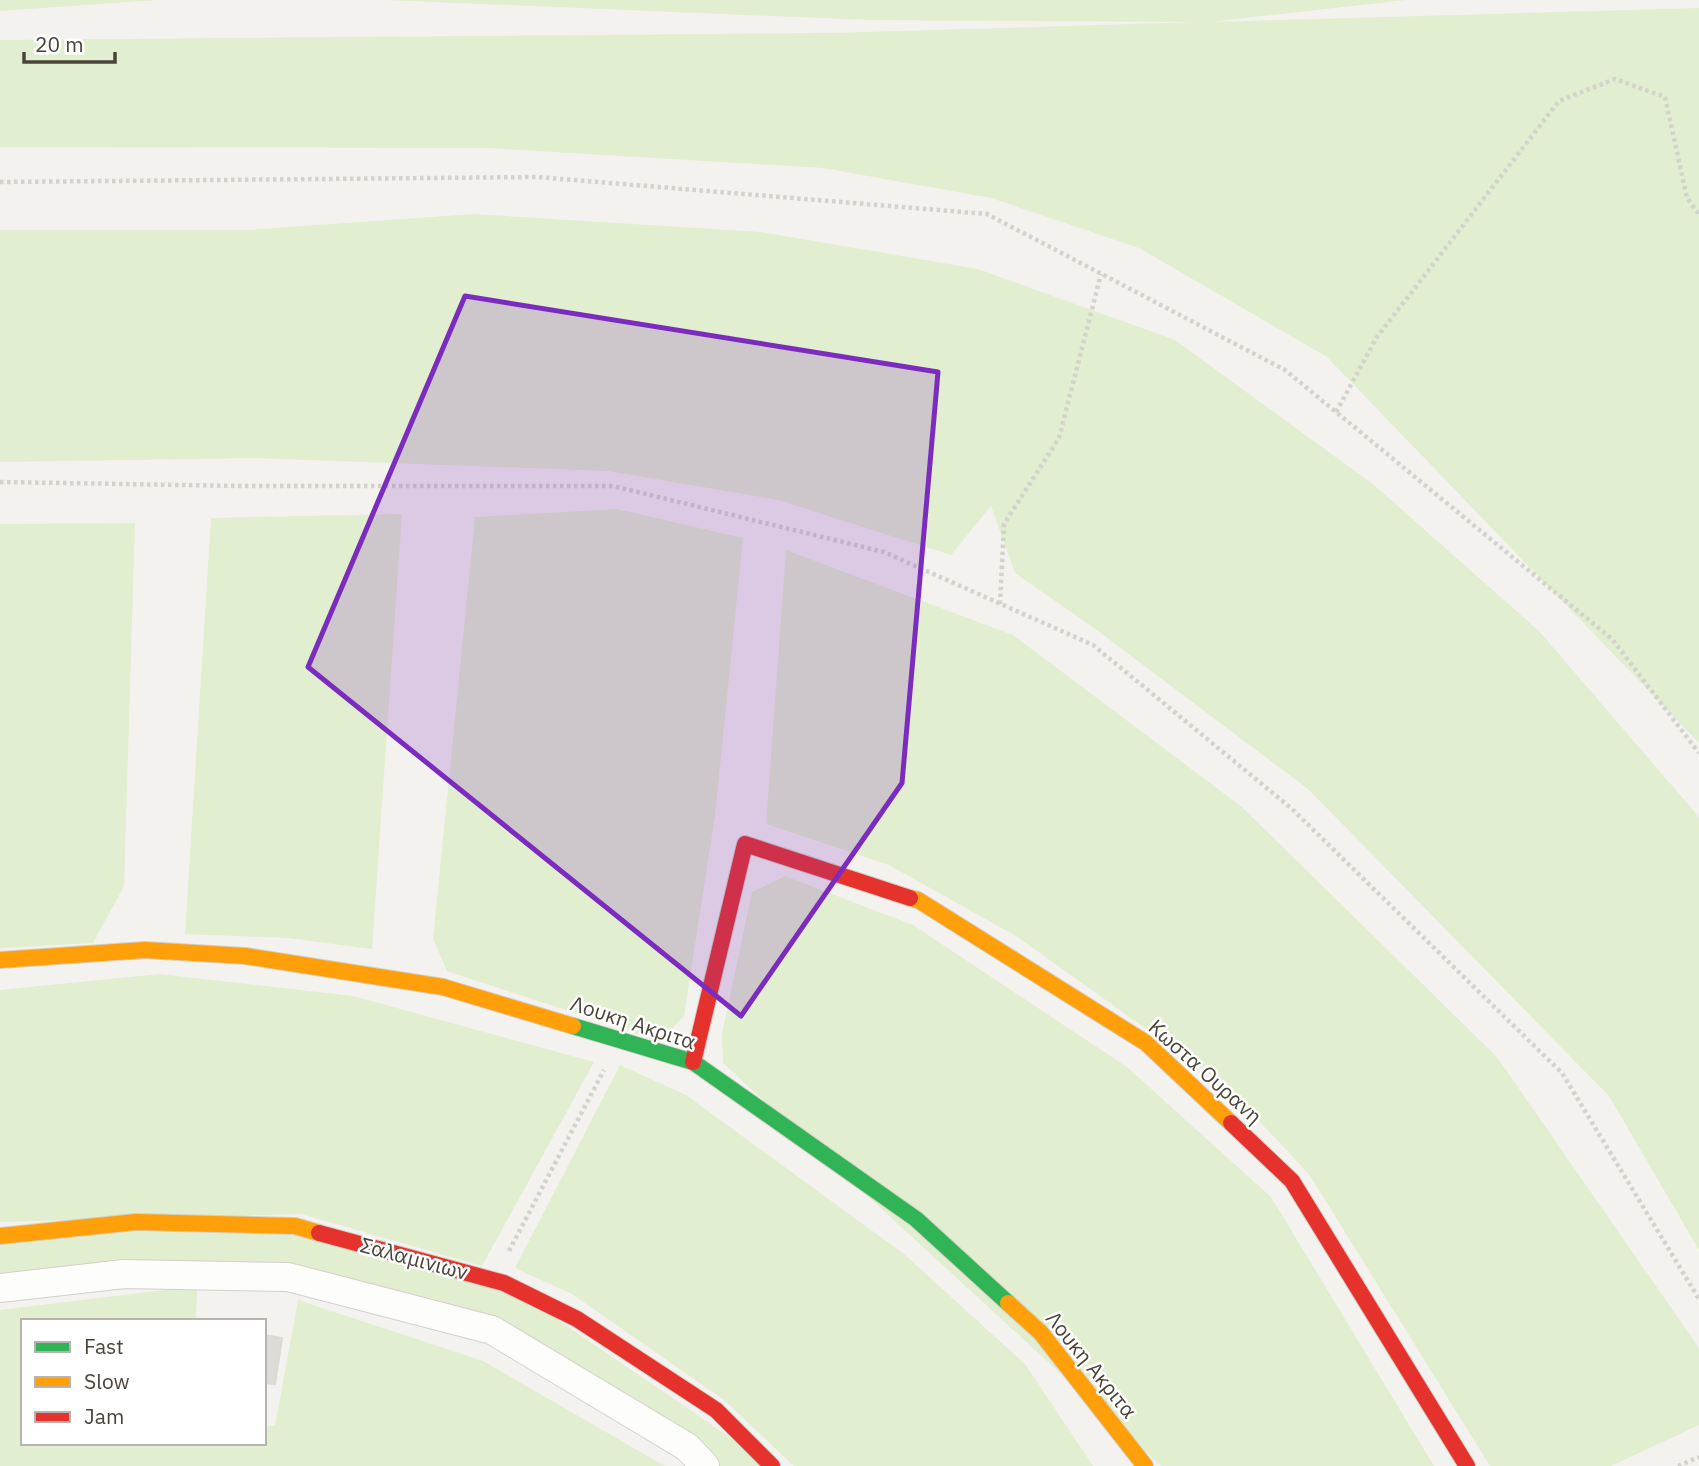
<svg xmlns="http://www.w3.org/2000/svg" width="1699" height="1466" font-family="'IBM Plex Sans',sans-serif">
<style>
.green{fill:#e1eecf}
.building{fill:#dedbd6;stroke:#dcd9d4;stroke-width:2}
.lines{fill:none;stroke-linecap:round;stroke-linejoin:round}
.street-casing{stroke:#d2d0cb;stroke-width:30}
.fast-casing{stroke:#d3cfc5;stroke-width:18}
.slow-casing{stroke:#d3cfc5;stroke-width:18}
.jam-casing{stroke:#d3cfc5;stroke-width:18}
.path{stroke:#d3d2cc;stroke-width:4.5;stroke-dasharray:3.5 3.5;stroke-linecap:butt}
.street{stroke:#fdfdfc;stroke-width:28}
.fast{stroke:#30b455;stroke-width:16}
.slow{stroke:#ff9f0a;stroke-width:16}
.jam{stroke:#e5322d;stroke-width:16}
.marked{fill:#7b2cbf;fill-opacity:0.2;stroke:#7b2cbf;stroke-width:5;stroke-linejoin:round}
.labels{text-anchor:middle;stroke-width:5;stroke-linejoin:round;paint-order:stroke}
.street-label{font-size:21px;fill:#4b4439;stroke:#fff}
</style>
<rect width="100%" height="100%" fill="#f4f2ee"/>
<g class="green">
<path d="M0,0H157L0,11Z"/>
<path d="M385,0H1406L1210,22L1699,8V743L1327,357L1139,248L991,198L823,168L487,148L0,147V40L831,33L1198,22L869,20Z"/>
<path d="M474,214L761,232L978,269L1175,340L1374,485L1539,631L1699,817V1250L1609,1096L1308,789L1094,628L1015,573L991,506L951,555L778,500L608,471L255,458L0,462V230H248Z"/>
<path d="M617,509L743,538L715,816L684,1016L660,1041L447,971L433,939L475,517Z"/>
<path d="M402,514L372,949L288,938L185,934L211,518Z"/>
<path d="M135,523L124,886L93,943L0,948V524Z"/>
<path d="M786,550L1013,635L1242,807L1497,1057L1699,1348V1425L1611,1466H1490L1309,1174L1225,1085L1016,936L889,865L766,824Z"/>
<path d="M785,876L913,925L1127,1067L1271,1197L1434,1466H1161L723,1063L722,1034L752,892Z"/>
<path d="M159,974L353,996L594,1062L482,1266L301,1214L0,1222V990Z"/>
<path d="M620,1065L686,1095L904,1254L1025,1364L1093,1466H794L724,1400L572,1294L515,1268Z"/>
<path d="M295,1226L504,1283L772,1466H705L492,1330L288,1277L0,1288V1236Z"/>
<path d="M197,1286L196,1321H23V1443H264V1426H275L298,1300L483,1361L665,1466H0V1310Z"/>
</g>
<path class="building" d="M264,1335L282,1338L275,1384L264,1383Z"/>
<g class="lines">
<defs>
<path id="street" d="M0,1288L124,1274L288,1277L492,1330L687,1447L705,1466"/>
<path id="fast" d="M573,1026L693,1062L916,1219L1008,1303"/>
<g id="slow">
<path d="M910,898L918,900L1146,1043L1231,1123"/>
<path d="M0,960L145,950L245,956L443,987L573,1026"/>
<path d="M0,1236L136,1222L295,1226L319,1233"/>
<path d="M1008,1303L1041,1333L1145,1466"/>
</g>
<g id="jam">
<path d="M693,1062L745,844L910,898"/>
<path d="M1231,1123L1292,1181L1467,1466"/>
<path d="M319,1233L504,1283L577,1319L716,1410L772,1466"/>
</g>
</defs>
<use href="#street" class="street-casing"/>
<use href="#fast" class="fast-casing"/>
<use href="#slow" class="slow-casing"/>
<use href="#jam" class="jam-casing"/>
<g class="path">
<path d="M0,182L537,177L987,214L1285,370L1612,639L1699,753"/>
<path d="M1336,412L1377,337L1559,101L1615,79L1665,97L1687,198L1699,214"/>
<path d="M0,482L242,486H613L884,552L1093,645L1291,808L1562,1073L1699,1299"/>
<path d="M1000,604L1004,524L1059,438L1101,274"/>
<path d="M509,1251L604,1070"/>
<path d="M1678,1466L1699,1457"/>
</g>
<use href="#street" class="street"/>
<use href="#fast" class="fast"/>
<use href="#slow" class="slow"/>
<use href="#jam" class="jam"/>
</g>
<path class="marked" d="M465,296L938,372L902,783L741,1016L308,667Z"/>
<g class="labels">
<g class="street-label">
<text transform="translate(633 1023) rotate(18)" y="7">Λουκη Ακριτα</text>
<text transform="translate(1205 1072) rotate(42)" y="7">Κωστα Ουρανη</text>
<text transform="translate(414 1259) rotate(15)" y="7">Σαλαμινιων</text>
<text transform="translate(1091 1365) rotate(51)" y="7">Λουκη Ακριτα</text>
</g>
</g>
<rect x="21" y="1319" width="245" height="126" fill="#ffffff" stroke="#b7b4b0" stroke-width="2"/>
<rect x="35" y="1342" width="35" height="10" fill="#30b455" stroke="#b7b4b0" stroke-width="2"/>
<text x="84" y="1354" font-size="21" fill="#4b4439">Fast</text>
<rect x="35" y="1377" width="35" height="10" fill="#ff9f0a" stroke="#b7b4b0" stroke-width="2"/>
<text x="84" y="1389" font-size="21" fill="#4b4439">Slow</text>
<rect x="35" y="1412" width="35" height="10" fill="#e5322d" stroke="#b7b4b0" stroke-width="2"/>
<text x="84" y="1424" font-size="21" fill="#4b4439">Jam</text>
<path d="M24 52v10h91v-10" fill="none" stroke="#4b4439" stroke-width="3.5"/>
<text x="35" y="52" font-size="21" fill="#4b4439" stroke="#ffffff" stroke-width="5" paint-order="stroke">20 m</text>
</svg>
